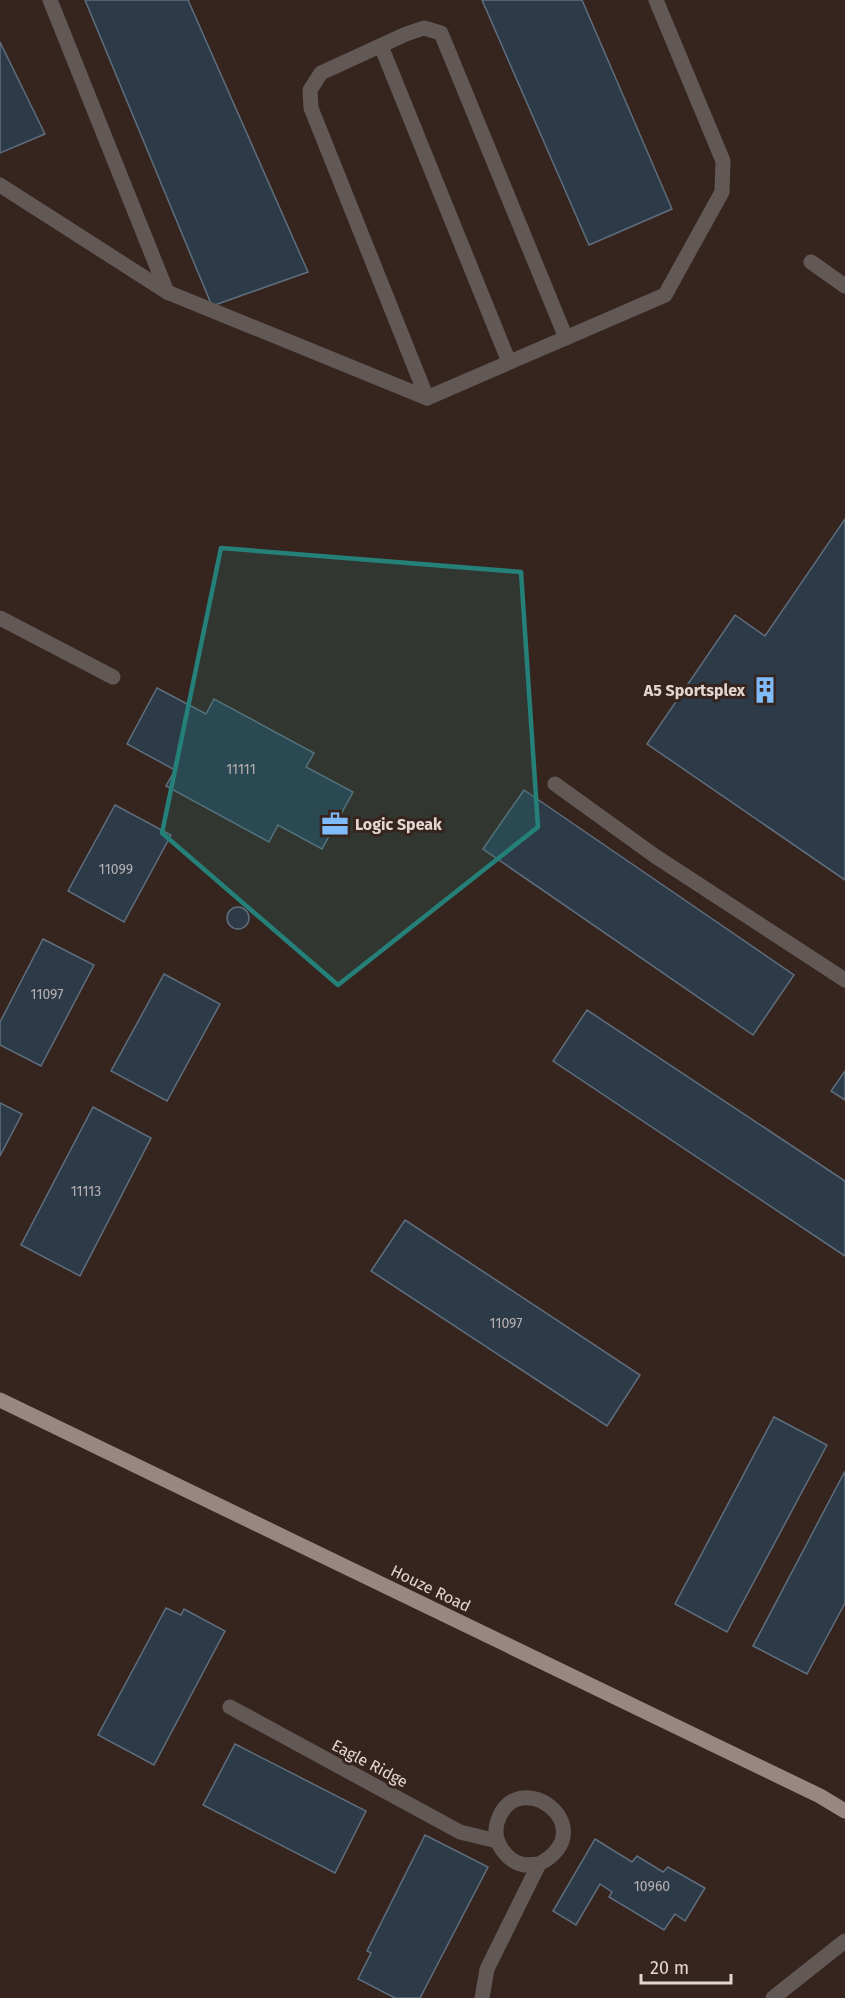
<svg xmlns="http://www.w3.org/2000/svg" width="845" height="1998" font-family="'Fira Sans',sans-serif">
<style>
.building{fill:#2d3b49;stroke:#5f6e7d;stroke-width:1.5}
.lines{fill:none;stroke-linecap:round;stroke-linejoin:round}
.minor{stroke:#625855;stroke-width:15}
.major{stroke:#9a8680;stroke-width:15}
.marked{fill:#248078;fill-opacity:0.2;stroke:#248078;stroke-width:4.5;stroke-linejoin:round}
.labels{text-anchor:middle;stroke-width:6;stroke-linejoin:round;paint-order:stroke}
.number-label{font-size:14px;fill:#b6afb0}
.poi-label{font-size:16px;font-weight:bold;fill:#e3d6d2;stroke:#36241e;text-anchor:end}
.street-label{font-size:16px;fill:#e3d6d2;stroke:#36241e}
</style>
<rect width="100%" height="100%" fill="#36241e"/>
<g class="building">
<path d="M85,0H188L308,272L212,306Z"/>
<path d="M482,0H582L672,209L589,245Z"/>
<path d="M0,42L45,134L0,153Z"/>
<path d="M845,519V880L647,744L735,615L765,636Z"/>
<path d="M157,688L206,714L214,699L314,753L306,767L353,792L322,849L278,825L269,842L166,786L175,770L127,744Z"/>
<path d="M524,790L794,975L753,1035L483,849Z"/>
<path d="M115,805L171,835L124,922L68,891Z"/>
<circle cx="238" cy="918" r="11"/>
<path d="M43,939L94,965L41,1066L0,1045V1022Z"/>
<path d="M164,974L220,1004L167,1101L111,1071Z"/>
<path d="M587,1010L845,1181V1256L553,1061Z"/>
<path d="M845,1071V1100L831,1091Z"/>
<path d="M0,1103L22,1114L0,1156Z"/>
<path d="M93,1107L151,1138L80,1276L21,1245Z"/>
<path d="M405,1220L640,1375L607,1426L371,1271Z"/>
<path d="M774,1417L827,1445L727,1632L675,1604Z"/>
<path d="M845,1471V1603L807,1674L753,1646Z"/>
<path d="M166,1608L181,1615L184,1609L225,1631L154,1765L98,1735Z"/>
<path d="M235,1744L366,1811L335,1873L203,1805Z"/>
<path d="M425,1835L488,1867L420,1998H395L358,1979L371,1953L367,1951Z"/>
<path d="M595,1839L632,1862L637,1856L663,1872L668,1867L705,1888L685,1921L675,1914L664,1930L609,1897L612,1892L600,1884L576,1925L553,1911Z"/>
</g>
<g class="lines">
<g class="minor">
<path d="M50,0L167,292"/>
<path d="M381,46L509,362"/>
<path d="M0,185L167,292L427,398L665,295L722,192L723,161L656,0"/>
<path d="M811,262L845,286"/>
<path d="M427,398L311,108L310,90L321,73L406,34L424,28L441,33L566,338"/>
<path d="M0,618L113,677"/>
<path d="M555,784L655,856L845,980"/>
<path d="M230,1707L460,1832L497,1841"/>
<path d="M482,1998L487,1969L539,1864C606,1828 516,1761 497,1823C492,1842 507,1862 525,1865C529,1865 535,1864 539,1864"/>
<path d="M773,1998L845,1941"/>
</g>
<path class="major" d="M0,1400L820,1796L845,1811"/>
</g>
<path class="marked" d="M221,548L521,572L538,827L338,985L162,833Z"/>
<defs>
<symbol id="building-bare" viewBox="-9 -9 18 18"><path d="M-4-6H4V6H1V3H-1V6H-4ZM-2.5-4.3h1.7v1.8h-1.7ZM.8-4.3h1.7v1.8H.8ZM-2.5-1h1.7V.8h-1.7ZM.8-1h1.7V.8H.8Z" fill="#81bcfa" stroke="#36241e" stroke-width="2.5" paint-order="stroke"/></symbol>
<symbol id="office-bare" viewBox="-9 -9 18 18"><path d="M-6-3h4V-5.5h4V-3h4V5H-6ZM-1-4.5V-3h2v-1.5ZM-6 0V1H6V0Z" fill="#81bcfa" stroke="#36241e" stroke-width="2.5" paint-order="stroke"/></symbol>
</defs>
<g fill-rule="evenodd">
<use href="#building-bare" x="746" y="671" width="38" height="38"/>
<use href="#office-bare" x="316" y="805" width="38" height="38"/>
</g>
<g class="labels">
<g class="number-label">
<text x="241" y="774">11111</text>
<text x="116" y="874">11099</text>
<text x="47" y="999">11097</text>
<text x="86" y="1196">11113</text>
<text x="506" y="1328">11097</text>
<text x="652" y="1891">10960</text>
</g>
<g class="poi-label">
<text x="745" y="696">A5 Sportsplex</text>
<text x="355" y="830" text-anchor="start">Logic Speak</text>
</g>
<g class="street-label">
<text transform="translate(431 1588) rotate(26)" y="6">Houze Road</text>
<text transform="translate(370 1763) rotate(28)" y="6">Eagle Ridge</text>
</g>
</g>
<path d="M641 1974v9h90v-9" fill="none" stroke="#e3d6d2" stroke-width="3"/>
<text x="650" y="1974" font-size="18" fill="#e3d6d2" stroke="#36241e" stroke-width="4.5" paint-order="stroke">20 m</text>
</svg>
